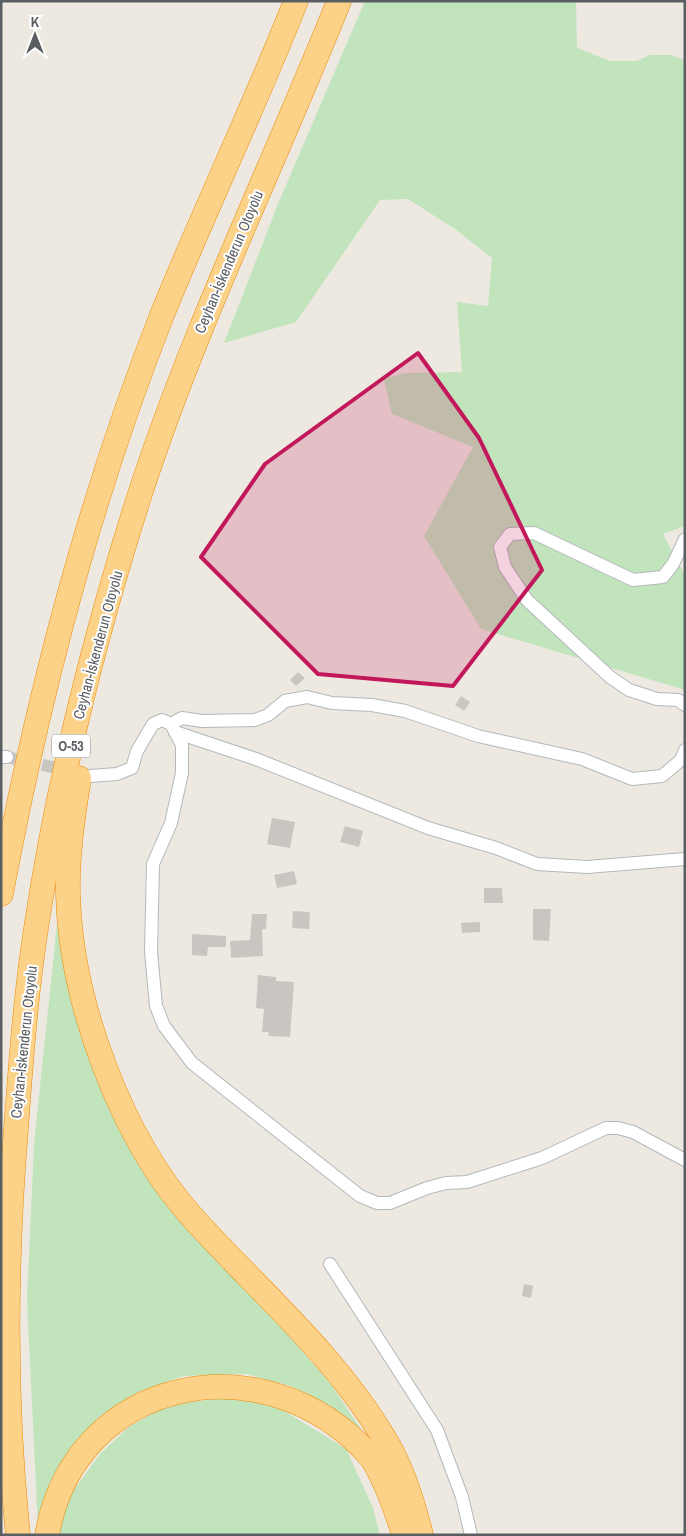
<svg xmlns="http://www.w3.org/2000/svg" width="686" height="1536" font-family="'Archivo Narrow',sans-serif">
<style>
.green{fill:#c1e4bd}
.building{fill:#cac5c0}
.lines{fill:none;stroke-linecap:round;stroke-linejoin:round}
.minor-tunnel{stroke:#c8c6c1;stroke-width:12;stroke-dasharray:12 6;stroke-linecap:butt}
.minor-casing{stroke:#b4b8bc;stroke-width:14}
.motorway-casing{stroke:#ec8902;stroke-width:25}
.minor{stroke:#fff;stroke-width:12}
.motorway{stroke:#fcd289;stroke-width:24}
.marked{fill:#c2185b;fill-opacity:0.2;stroke:#c2185b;stroke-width:4;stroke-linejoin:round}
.labels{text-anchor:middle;stroke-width:4;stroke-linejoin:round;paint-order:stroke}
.shield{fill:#fff;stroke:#8c8e91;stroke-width:1}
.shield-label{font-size:14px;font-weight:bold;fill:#5a5e62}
.street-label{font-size:15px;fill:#5a5e62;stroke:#fff}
</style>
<rect width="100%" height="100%" fill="#ede9e1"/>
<g class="green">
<path d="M365,1H576L577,48L610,61H637L650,55H671L685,60V526L663,534L685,575V690L481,629L424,536L473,447L392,414L384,379L405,373L462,372L457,302L488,306L492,258L455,229L408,199L380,200L296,322L224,343L278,204Z"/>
<path d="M59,905L102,1082L271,1314L332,1386L387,1468L339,1414L291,1386L247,1374L183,1376L141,1391L104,1415L63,1467L38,1529L27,1300L34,1144Z"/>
<path d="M215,1399H265L346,1449L373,1508L380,1535H59L68,1498L100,1454L130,1426L168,1405Z"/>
</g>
<g class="building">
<path d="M298,672L305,678L296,686L290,680Z"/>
<path d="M461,696L470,702L464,711L455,705Z"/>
<path d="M272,818L295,822L290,848L267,844Z"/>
<path d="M345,826L363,831L359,847L340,842Z"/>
<path d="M294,871L297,884L277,888L274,875Z"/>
<path d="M484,888H502L503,903H484Z"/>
<path d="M533,909H551L549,941L533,940Z"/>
<path d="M293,911L310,912L309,929L292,928Z"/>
<path d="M252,914H267L266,929H262L263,956L231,958L230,941L250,940Z"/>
<path d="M480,922V932L462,933L461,923Z"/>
<path d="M192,934L226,936V947H208L207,956L192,955Z"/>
<path d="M258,975L276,977V981L294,982L290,1037L268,1036L269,1032H262L264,1009L256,1008Z"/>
<path d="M524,1284L533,1286L531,1298L522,1296Z"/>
</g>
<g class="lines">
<path class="minor-tunnel" d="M7,757L70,771"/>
<defs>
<g id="minor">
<path d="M685,539L673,564L663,577L633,580L534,533L510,534L500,547L505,567L527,600L610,677L629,690L657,699L678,700L685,705"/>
<path d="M171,724L182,718L202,721L255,720L268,715L285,701L307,697L332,703L372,705L405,711L478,736L582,759L632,779L662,776L681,760L685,750"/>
<path d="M175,732L256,759L428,828L496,848L537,864L587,867L685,859"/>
<path d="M1,757H7"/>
<path d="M90,776L117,774L132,768L137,751L153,724L162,720L171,724L182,745V773L171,823L153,864L151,952L156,1006L164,1026L192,1063L360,1196L377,1203H390L427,1188L446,1183L467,1182L542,1158L606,1128H618L633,1132L685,1160"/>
<path d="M330,1264L437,1430L462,1497L471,1535"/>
</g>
<g id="motorway">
<path d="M79,778C73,816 67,856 68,895C71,1002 121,1138 193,1218C258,1290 334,1354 384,1438C402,1467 413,1502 421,1535"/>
<path d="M1,894C38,696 88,502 162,315C205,209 254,107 296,1"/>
<path d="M18,1535C4,1400 5,1264 16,1129C21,1060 26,991 37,922C59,778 95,635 139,497C194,327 273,166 339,1"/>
<path d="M47,1535C75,1375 266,1339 369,1455C382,1470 398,1515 404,1535"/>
</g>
</defs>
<use href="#minor" class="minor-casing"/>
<use href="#motorway" class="motorway-casing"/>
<use href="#minor" class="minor"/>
<use href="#motorway" class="motorway"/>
</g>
<path class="marked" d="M418,353L479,438L542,570L453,686L318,674L201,557L265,464Z"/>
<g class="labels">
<rect class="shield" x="52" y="734.5" width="38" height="23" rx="4"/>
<g class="shield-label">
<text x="71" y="751">O-53</text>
</g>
<g class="street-label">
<text transform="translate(229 262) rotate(-67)" y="5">Ceyhan-İskenderun Otoyolu</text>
<text transform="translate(98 645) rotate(-75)" y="5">Ceyhan-İskenderun Otoyolu</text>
<text transform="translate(24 1042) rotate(-84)" y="5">Ceyhan-İskenderun Otoyolu</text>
</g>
</g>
<rect width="686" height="1536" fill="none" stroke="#5a5e62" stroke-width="5"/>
<g transform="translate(35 35)" stroke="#ffffff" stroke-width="4" paint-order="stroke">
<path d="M0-4L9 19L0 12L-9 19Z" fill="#5a5e62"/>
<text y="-8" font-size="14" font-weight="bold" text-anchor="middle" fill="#5a5e62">K</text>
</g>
</svg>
